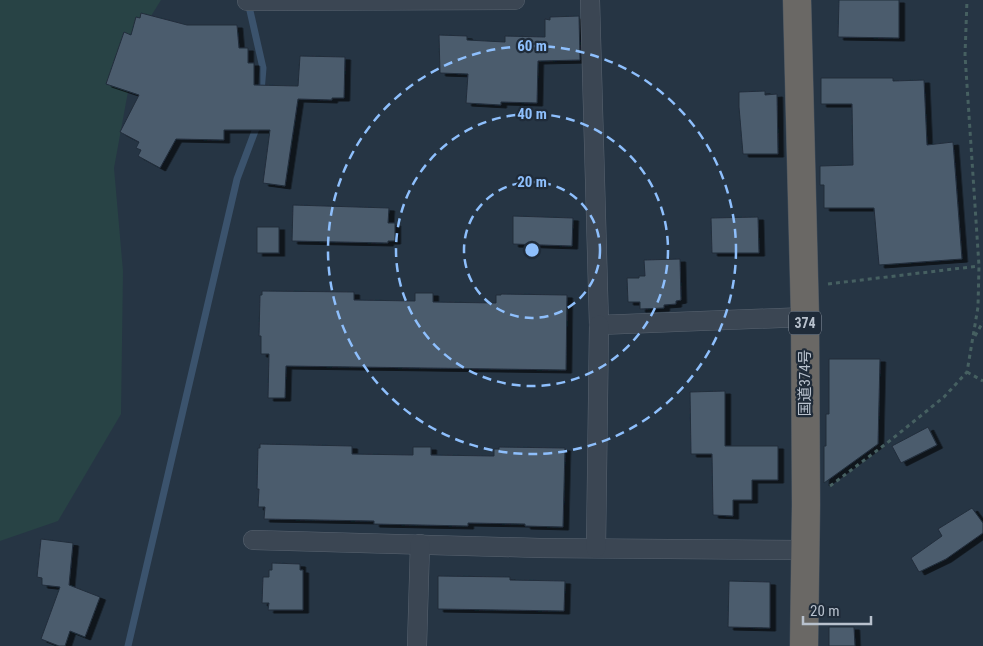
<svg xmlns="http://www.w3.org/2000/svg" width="983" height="646" font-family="'Roboto Condensed','Noto Sans JP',sans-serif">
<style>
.green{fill:#284345}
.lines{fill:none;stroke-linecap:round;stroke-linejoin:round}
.stream{stroke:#3b536d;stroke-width:7}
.building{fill:#4c5c6d;stroke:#212d3b;filter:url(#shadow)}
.minor-casing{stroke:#596471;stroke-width:20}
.trunk-casing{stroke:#45515e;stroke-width:29}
.path{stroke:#466061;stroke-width:3;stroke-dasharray:4 4;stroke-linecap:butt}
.minor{stroke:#3b4653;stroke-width:19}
.trunk{stroke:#6a6865;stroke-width:28}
.ring{fill:none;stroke:#8ebffc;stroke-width:2.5;stroke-dasharray:9 6}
.labels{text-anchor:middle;stroke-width:4.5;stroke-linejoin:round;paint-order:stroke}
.shield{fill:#1f2b39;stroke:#8a94a1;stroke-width:1}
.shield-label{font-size:14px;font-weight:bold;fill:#b8c1cd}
.street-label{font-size:15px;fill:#b8c1cd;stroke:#1f2b39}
.centre{fill:#8ebffc;stroke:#1f2b39;stroke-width:2.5}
.ring-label{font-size:15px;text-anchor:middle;font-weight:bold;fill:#8ebffc;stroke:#1f2b39;stroke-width:4.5;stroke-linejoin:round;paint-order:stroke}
</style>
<defs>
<filter id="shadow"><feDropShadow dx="5.5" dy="3" stdDeviation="0" flood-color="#0009"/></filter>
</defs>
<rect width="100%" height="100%" fill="#263544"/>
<path class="green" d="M0,0H161L138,37L114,168L123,271L121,414L58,521L0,541Z"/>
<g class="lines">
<g class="stream">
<path d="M248,2L263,68L261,92"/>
<path d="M128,646L237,179L258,123"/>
</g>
</g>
<g class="building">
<path d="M839,0H899V38L838,37Z"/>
<path d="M141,13L187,25H237L239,48H248V63H254V85L298,86L300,56L345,57L344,98H332V100L298,99L285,186L263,183L270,130H224V140L176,139L160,168L138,156L141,150L136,148L139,142L120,132L139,95L106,84L124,32L131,35L136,17L140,18Z"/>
<path d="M579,16L580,60L538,61L537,103L501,102V105L466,103L468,74L440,73L439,35L467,36V40L505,42V36L545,37V19L550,20V17Z"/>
<path d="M821,78H893V81L924,80L927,145L953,142L962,259L879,265L874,208H824V185H820V166L853,165L852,104H821Z"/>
<path d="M765,91V95L777,94L778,154H743L739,107V92Z"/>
<path d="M293,205L389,208L388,223H395V241H388V243L292,241Z"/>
<path d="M513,216L573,218L572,246L513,244Z"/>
<path d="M758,217L759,253H712L711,218Z"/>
<rect x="257" y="227" width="22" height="26"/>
<path d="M680,259L681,300L676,301V304L664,305V308L640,309V302H628L627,278H639V276H645L644,260Z"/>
<path d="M262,291L354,292V300L415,301V293H433V302L496,303V295H501V294L567,295L566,370L286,366L285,398H268L269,354H261V336H259L260,295H262Z"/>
<path d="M829,359H880L878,444L824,483V446H826V414H829Z"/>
<path d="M725,391V446H778V480H752V500H733V516L713,515L712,454H691L690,392Z"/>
<path d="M928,427L937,445L901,463L892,446Z"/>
<path d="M260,444L352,446V454L413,455V447H431V455L494,456V449H499V447L565,448L563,527L525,526V524L468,523V526L374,524V521L264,519L265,507H258L259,489H257L258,448H260Z"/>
<path d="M972,508L983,523V533L946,559L919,572L911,558L942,536L938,529Z"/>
<path d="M41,539L73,543L69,585L100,597L85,637L70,631L65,646H59L41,639L60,587L42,585V578L37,577Z"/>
<path d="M272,563L300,564V570H303V610H268L269,603H262L263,577H269V570H272Z"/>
<path d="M438,576L510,577V580L565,581L564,611L438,609Z"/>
<path d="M729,581L770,582V628L728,627Z"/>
<path d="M829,627H854L855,646H829Z"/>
</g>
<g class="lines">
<defs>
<g id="minor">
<path d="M590,0L599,325L805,317"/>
<path d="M247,1L515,0"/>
<path d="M253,540L540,548L804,550"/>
<path d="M596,548L599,325"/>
<path d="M417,646L420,544"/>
</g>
<path id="trunk" d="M797,0L805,317L806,505L804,646"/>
</defs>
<use href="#minor" class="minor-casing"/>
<use href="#trunk" class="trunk-casing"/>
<g class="path">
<path d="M828,284L979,266"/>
<path d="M975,336L983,322"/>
<path d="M967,372L983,381"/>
<path d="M830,486L887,443L944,397L967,372L978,307L979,266L965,55L967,0"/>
</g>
<use href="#minor" class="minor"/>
<use href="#trunk" class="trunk"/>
</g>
<g class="ring">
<circle cx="532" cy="250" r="68"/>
<circle cx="532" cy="250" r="136"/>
<circle cx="532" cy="250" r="204"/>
</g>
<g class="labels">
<rect class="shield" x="789" y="311.5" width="32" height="23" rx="4"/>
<g class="shield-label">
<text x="805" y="328">374</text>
</g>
<g class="street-label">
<text transform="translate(805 383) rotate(-90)" y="5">国道374号</text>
</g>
</g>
<circle cx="532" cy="250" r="8" class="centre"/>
<g class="ring-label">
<text x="532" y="51">60 m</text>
<text x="532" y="119">40 m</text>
<text x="532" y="187">20 m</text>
</g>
<path d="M803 616v8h68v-8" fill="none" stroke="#b8c1cd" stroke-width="2.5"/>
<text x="810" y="616" font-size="15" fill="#b8c1cd" stroke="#1f2b39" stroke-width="4" paint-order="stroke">20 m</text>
</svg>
